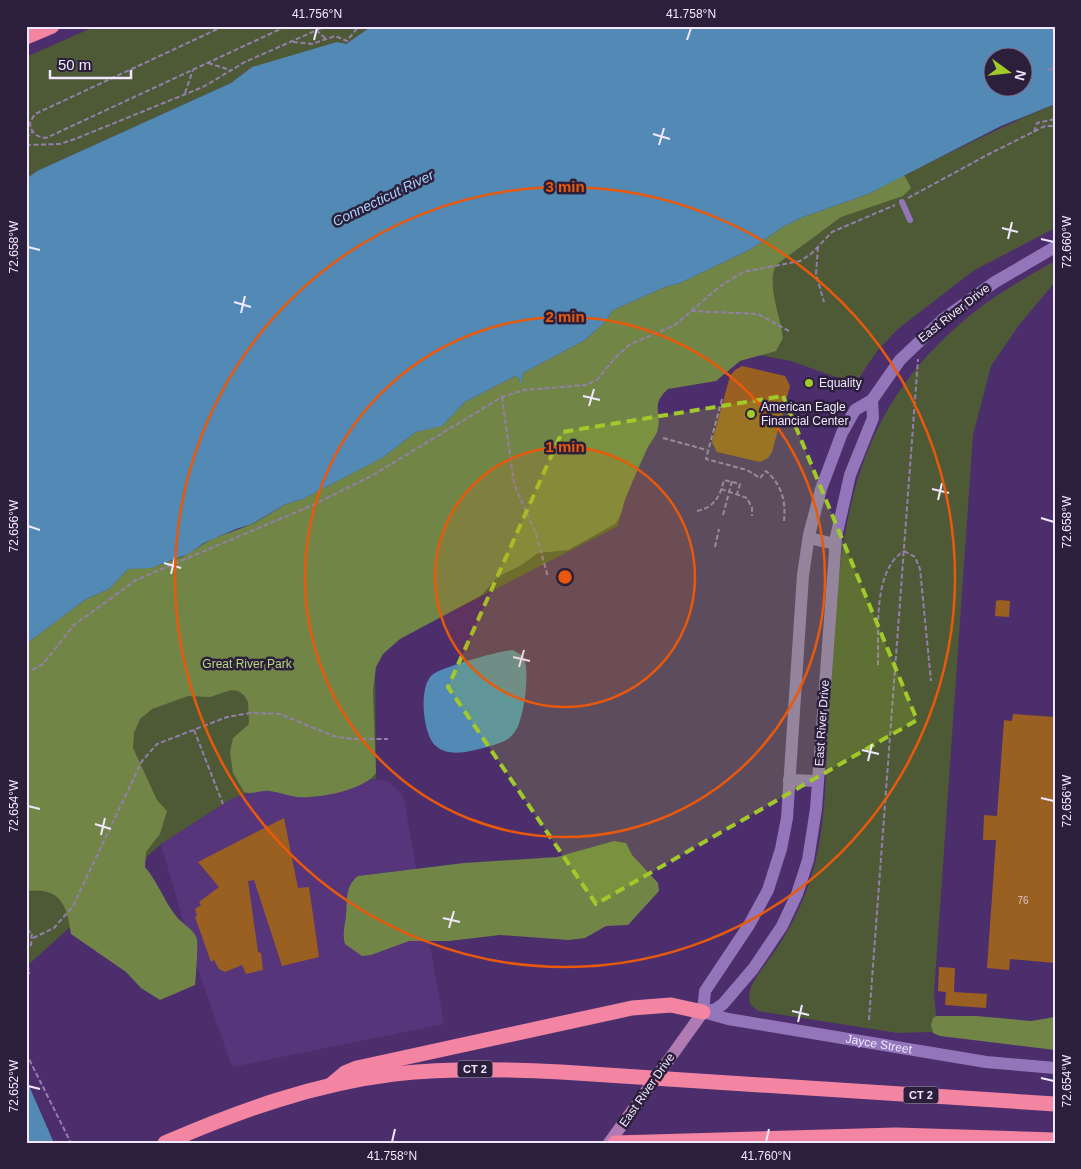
<svg xmlns="http://www.w3.org/2000/svg" width="1081" height="1169" font-family="Helvetica,sans-serif">
<style>
.built{fill:#57357b}
.green{fill:#4e5a36}
.forest{fill:#718547}
.water{fill:#528ab5;fill-rule:evenodd}
.building{fill:#9a6022}
.lines{fill:none;stroke-linecap:round;stroke-linejoin:round}
.path{stroke:#947fac;stroke-width:2;stroke-dasharray:5 2.5;stroke-linecap:butt}
.service{stroke:#9375ba;stroke-width:6}
.minor{stroke:#9375ba;stroke-width:12}
.tertiary{stroke:#9375ba;stroke-width:12}
.secondary{stroke:#b07ab3;stroke-width:12}
.motorway{stroke:#f385a3;stroke-width:15}
.marked{fill:#a1c92a;fill-opacity:0.2;stroke:#a1c92a;stroke-width:4;stroke-dasharray:10 6;stroke-linejoin:round}
.ticks{fill:none;stroke:#f1e8ff;stroke-width:2}
.ring{fill:none;stroke:#e8590c;stroke-width:2.5}
.poi-dot{fill:#a1c92a;stroke:#2c1f3b;stroke-width:2}
.labels{text-anchor:middle;stroke-width:5;stroke-linejoin:round;paint-order:stroke}
.number-label{font-size:10px;fill:#dbc6c8}
.shield{fill:#2c1f3b;stroke:#b6acc4;stroke-width:1}
.shield-label{font-size:11px;font-weight:bold;fill:#f1e8ff}
.street-label{font-size:12px;fill:#f1e8ff;stroke:#2c1f3b}
.poi-label{font-size:12px;fill:#f1e8ff;stroke:#2c1f3b;text-anchor:start}
.park-label{font-size:12px;fill:#bbd87f;stroke:#2c1f3b}
.water-label{font-size:14px;font-style:italic;fill:#a6d4fa;stroke:#2c1f3b}
.centre{fill:#e8590c;stroke:#2c1f3b;stroke-width:2.5}
.ring-label{font-size:15px;text-anchor:middle;font-weight:bold;fill:#e8590c;stroke:#2c1f3b;stroke-width:5;stroke-linejoin:round;paint-order:stroke}
.neatline{fill:none;stroke:#f1e8ff;stroke-width:2}
.ticks-label{font-size:12px;text-anchor:middle;fill:#f1e8ff}
</style>
<rect width="100%" height="100%" fill="#4c2e6c"/>
<path class="built" d="M376,779L385,780L403,794L444,1024L232,1067L193,955L161,844L231,799L251,792L303,783Z"/>
<g class="green">
<path d="M96,26H372L346,44L252,67L231,83L37,171L26,179V57Z"/>
<path d="M1055,104V228L973,271L898,329L877,351L855,384L791,361L748,353L647,391L618,526L375,651L376,779L303,783L251,792L231,799L161,844L26,967V644L73,608L307,497L910,172C957,149 1005,125 1055,104Z"/>
<path d="M1055,261V282L1019,325L991,366L973,435L934,994L936,1016L933,1018L932,1032L898,1033L758,1011L750,1004C749,998 749,993 751,987C758,972 770,959 779,945C796,919 809,889 816,859C826,815 826,768 829,723C840,554 833,419 982,306C1005,289 1030,275 1055,261Z"/>
</g>
<g class="forest">
<path d="M904,175L911,188L903,196L841,217L776,265C766,284 781,318 783,338L776,351L740,361L716,381L668,389C651,404 661,411 658,428C657,436 650,442 647,449C640,464 633,480 627,495C622,505 623,515 615,524L568,550L538,553L520,566L499,576L482,595L400,639L383,654L376,667L373,690L376,773C365,790 317,799 297,797C288,796 279,792 270,791C260,790 253,795 244,792L233,773L230,752L233,738L249,724L248,702L244,695L238,691L231,690L210,697L188,696L152,709L140,719L134,733L133,748L157,800L167,811L160,834L146,852L145,867C158,882 164,901 176,916C182,924 194,929 197,939C198,944 196,981 195,985L160,1000L141,988L126,972L71,934C67,905 61,887 26,891V644L86,599L109,589L128,569L153,567L182,557L212,539L253,524L286,504L303,499L382,458L416,432L443,425L465,402L515,376L519,378L521,383L523,373L585,340L603,324L613,310L665,287L680,283L751,249L784,226L803,217L868,194Z"/>
<path d="M614,841L626,843L632,855L658,883L659,891L628,925L606,926L585,938L569,940L500,935L449,941H409L371,955L362,956L345,944C342,933 345,926 346,916C348,900 344,887 358,876L464,863L557,857Z"/>
<path d="M936,1016H976L1031,1021L1055,1017V1050L940,1036L933,1033L931,1025L933,1018Z"/>
</g>
<g class="water">
<path d="M372,26H1055V104L1001,126L868,194L803,217L784,226L751,249L680,283L665,287L613,310L603,324L585,340L523,373L521,385L519,378L515,376L465,402L442,426L416,432L382,458L303,499L286,504L252,524L236,529L204,543L188,554L151,568L128,569L109,589L86,599L26,644V179L37,171L231,83L252,67L337,42L346,44ZM994,58H1024V88H994Z"/>
<path d="M513,650L523,656C530,670 525,706 520,720C515,739 504,742 487,747C471,751 450,758 436,746C423,736 418,687 432,675C442,667 499,651 513,650Z"/>
<path d="M26,1079L54,1143H26Z"/>
</g>
<g class="building">
<path d="M742,366L785,376L790,386L772,452L768,458L760,462L717,452L712,442L730,376L735,370Z"/>
<path d="M1000,600L1010,601L1009,617L995,616L996,601Z"/>
<path d="M1013,714L1055,717V963L1010,959L1009,970L987,968L996,840H983L984,815L997,816L1004,720L1012,721Z"/>
<path d="M284,818L298,888L309,887L319,957L282,966L254,880L248,881L258,952L261,953L263,970L246,974L242,965L225,972L219,969L214,960L211,962L195,917L197,916L195,909L201,905L199,902L219,887L198,862Z"/>
<path d="M939,967L955,968L954,992L987,994L986,1008L945,1005L946,992L938,991Z"/>
</g>
<g class="lines">
<g class="path">
<path d="M224,26L35,114L30,122C30,132 36,137 46,138L287,26"/>
<path d="M316,30L326,39"/>
<path d="M293,42L312,44L335,36L347,41L359,26"/>
<path d="M208,63L230,70"/>
<path d="M1048,70L1055,68"/>
<path d="M185,93L193,70"/>
<path d="M1034,132L1037,123L1055,119"/>
<path d="M26,138L32,132"/>
<path d="M26,145L60,144L75,139L203,87L245,62L326,26"/>
<path d="M908,198L989,154L1045,126H1055"/>
<path d="M818,247L816,274L824,302"/>
<path d="M691,311L758,314L789,331"/>
<path d="M502,397L514,484L536,534L548,577"/>
<path d="M722,399L706,459L747,470L760,478L766,471C782,485 786,501 784,521"/>
<path d="M663,438L707,450"/>
<path d="M721,489L747,498L752,508V516"/>
<path d="M697,511C715,507 720,496 724,480L740,484L737,494"/>
<path d="M723,515L732,481"/>
<path d="M715,547L719,529"/>
<path d="M904,551L915,557L920,569L931,681"/>
<path d="M878,665C879,631 872,571 904,551"/>
<path d="M26,674L43,664L74,625L136,580L313,505L373,475L502,397L524,390L585,385L597,380L614,359L629,345L675,325L719,287L743,272L800,261L811,254L832,232L895,205"/>
<path d="M194,730L223,804"/>
<path d="M26,930L32,933L31,945L26,948"/>
<path d="M33,938L54,928L73,906L142,761L157,744L227,717L250,713L280,714L333,736L351,739H388"/>
<path d="M26,966L30,971L26,979"/>
<path d="M869,1020L918,359"/>
<path d="M26,1053L71,1143"/>
</g>
<path class="service" d="M902,202L910,220"/>
<path class="minor" id="s1" d="M703,1012L728,1019L986,1062L1055,1068"/>
<g class="tertiary">
<path d="M872,400L855,410L842,433L821,489L809,535L803,575L787,818L781,849L768,890L749,925L705,991L703,1012L716,1009L723,1004L753,969L782,926L797,894L808,860L816,809L836,537L850,475L873,418L872,400L900,360L942,320L995,282L1055,247"/>
<path d="M809,538L835,544"/>
<path d="M789,780L818,781"/>
</g>
<path class="secondary" d="M609,1143L703,1012"/>
<g class="motorway">
<path d="M26,37L52,26"/>
<path d="M332,1084L345,1073L357,1068L632,1008L671,1005L703,1012"/>
<path d="M165,1143C239,1111 313,1084 394,1074C449,1068 505,1069 561,1072L1055,1104"/>
<path d="M615,1143L896,1135L1055,1140"/>
</g>
</g>
<path class="marked" d="M783,396L917,720L596,904L448,687L562,432Z"/>
<path class="ticks" d="M314,40L317,28M687,40L691,28M653,134L670,139M659,145L664,128M1002,228L1018,232M1008,239L1012,222M1041,239L1054,242M28,247L40,250M234,302L251,307M241,313L245,296M583,396L600,400M589,406L594,389M932,489L949,493M938,500L942,483M1041,518L1054,522M28,526L40,530M164,563L181,568M171,574L175,557M513,657L530,661M519,667L524,650M862,750L879,754M868,761L872,744M1041,798L1054,801M28,806L40,809M95,824L111,829M101,835L105,818M443,918L460,922M449,928L454,911M792,1011L809,1015M798,1022L802,1005M1041,1078L1054,1081M28,1086L40,1089M392,1142L395,1129M766,1142L769,1129"/>
<circle cx="565" cy="577" r="130" fill="#e8590c" fill-opacity=".12"/>
<g class="ring">
<circle cx="565" cy="577" r="130"/>
<circle cx="565" cy="577" r="260"/>
<circle cx="565" cy="577" r="390"/>
</g>
<g class="poi-dot">
<circle cx="809" cy="383" r="5"/>
<circle cx="751" cy="414" r="5"/>
</g>
<g class="labels">
<g class="number-label">
<text x="1023" y="904">76</text>
</g>
<g class="shield">
<rect x="457.5" y="1060.5" width="35" height="17" rx="4"/>
<rect x="903.5" y="1086.5" width="35" height="17" rx="4"/>
</g>
<g class="shield-label">
<text x="475" y="1073">CT 2</text>
<text x="921" y="1099">CT 2</text>
</g>
<g class="street-label">
<text transform="translate(954 313) rotate(-38)" y="4">East River Drive</text>
<text transform="translate(822 723) rotate(-86)" y="4">East River Drive</text>
<text dy="4" stroke="none"><textPath href="#s1" startOffset="179">Jayce Street</textPath></text>
<text transform="translate(647 1090) rotate(-55)" y="4">East River Drive</text>
</g>
<g class="poi-label">
<text x="819" y="387">Equality</text>
<text x="761" y="411">American Eagle<tspan x="761" dy="14">Financial Center</tspan></text>
</g>
<g class="park-label">
<text x="247" y="668">Great River Park</text>
</g>
<g class="water-label">
<text transform="translate(383 198) rotate(-26)" y="5">Connecticut River</text>
</g>
</g>
<circle cx="565" cy="577" r="8" class="centre"/>
<g class="ring-label">
<text x="565" y="192">3 min</text>
<text x="565" y="322">2 min</text>
<text x="565" y="452">1 min</text>
</g>
<rect width="1081" height="1169" fill="none" stroke="#2c1f3b" stroke-width="55"/>
<g transform="translate(1008 72) rotate(105)"><circle r="24" fill="#2c1f3b" stroke="#7b6f89"/>
<path d="M0-4L9 19L0 12L-9 19Z" fill="#a1c92a"/>
<text y="-8" font-size="14" font-weight="bold" text-anchor="middle" fill="#f1e8ff">N</text>
</g>
<path d="M50 70v8h81v-8" fill="none" stroke="#f1e8ff" stroke-width="2.5"/>
<text x="58" y="70" font-size="15" fill="#f1e8ff" stroke="#2c1f3b" stroke-width="4" paint-order="stroke">50 m</text>
<rect x="28" y="28" width="1026" height="1114" class="neatline"/>
<g class="ticks-label">
<text x="317" y="18">41.756°N</text>
<text x="691" y="18">41.758°N</text>
<text transform="translate(1067 242) rotate(-90)" y="4">72.660°W</text>
<text transform="translate(14 247) rotate(-90)" y="4">72.658°W</text>
<text transform="translate(1067 522) rotate(-90)" y="4">72.658°W</text>
<text transform="translate(14 526) rotate(-90)" y="4">72.656°W</text>
<text transform="translate(1067 801) rotate(-90)" y="4">72.656°W</text>
<text transform="translate(14 806) rotate(-90)" y="4">72.654°W</text>
<text transform="translate(1067 1081) rotate(-90)" y="4">72.654°W</text>
<text transform="translate(14 1086) rotate(-90)" y="4">72.652°W</text>
<text x="392" y="1160">41.758°N</text>
<text x="766" y="1160">41.760°N</text>
</g>
</svg>
